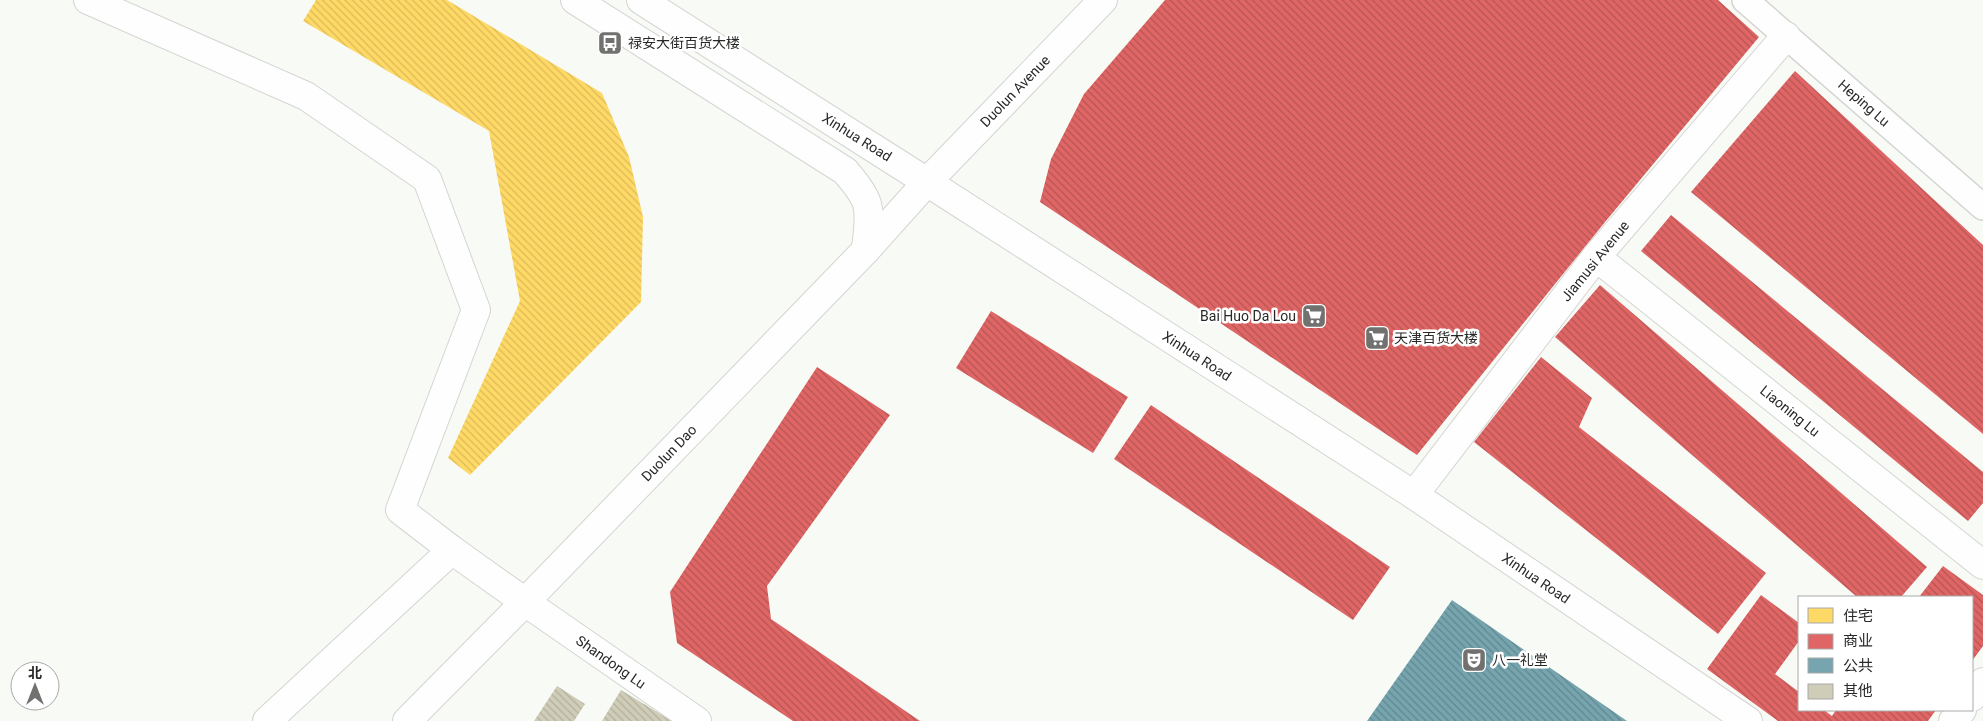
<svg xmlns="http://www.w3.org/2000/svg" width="1983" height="721" font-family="Roboto,'Noto Sans SC',sans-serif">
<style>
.homes{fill:url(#homes-back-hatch)}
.shops{fill:url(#shops-back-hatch)}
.public{fill:url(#public-back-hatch)}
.building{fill:url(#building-back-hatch)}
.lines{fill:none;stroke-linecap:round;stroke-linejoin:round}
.pedestrian-casing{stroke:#d4d4d2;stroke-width:28}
.minor-casing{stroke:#d4d4d2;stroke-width:30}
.tertiary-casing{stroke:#d4d4d2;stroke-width:30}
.secondary-casing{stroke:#d4d4d2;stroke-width:30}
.pedestrian{stroke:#fefefe;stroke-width:25}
.minor{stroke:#fefefe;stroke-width:28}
.tertiary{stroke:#fefefe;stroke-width:28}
.secondary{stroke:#fefefe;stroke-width:28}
.labels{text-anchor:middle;stroke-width:5;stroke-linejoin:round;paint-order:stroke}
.poi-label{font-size:14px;fill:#282927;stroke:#fff;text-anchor:start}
.street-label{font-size:14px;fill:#282927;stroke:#fff}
</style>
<defs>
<pattern id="homes-back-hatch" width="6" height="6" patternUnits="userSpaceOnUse" patternTransform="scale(1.25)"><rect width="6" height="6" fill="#ffd966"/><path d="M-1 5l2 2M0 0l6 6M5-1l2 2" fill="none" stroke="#dbba58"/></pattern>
<pattern id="shops-back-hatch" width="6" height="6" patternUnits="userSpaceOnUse" patternTransform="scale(1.25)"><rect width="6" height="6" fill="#e06666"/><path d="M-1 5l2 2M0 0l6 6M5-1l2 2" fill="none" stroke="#b65454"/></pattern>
<pattern id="public-back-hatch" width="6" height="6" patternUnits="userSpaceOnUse" patternTransform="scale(1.25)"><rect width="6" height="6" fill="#76a5af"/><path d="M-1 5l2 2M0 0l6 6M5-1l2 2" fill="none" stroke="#61868e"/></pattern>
<pattern id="building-back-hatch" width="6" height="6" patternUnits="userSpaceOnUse" patternTransform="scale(1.25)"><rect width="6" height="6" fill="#cfccb8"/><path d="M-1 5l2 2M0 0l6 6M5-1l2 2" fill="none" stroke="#b2af9e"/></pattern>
</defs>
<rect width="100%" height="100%" fill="#f8faf6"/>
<path class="homes" d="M316,0H447L602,93L629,157L643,217L641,302L470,475L448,458L520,301L489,131L303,21Z"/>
<g class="shops">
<path d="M1165,0H1718L1759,37L1605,222L1417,455L1040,202L1051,159L1084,94Z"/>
<path d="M1795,71L1983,245V434L1691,192Z"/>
<path d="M1671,215L1983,472V503L1968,521L1641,251Z"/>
<path d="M1600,285L1927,567L1901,597H1857L1555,337Z"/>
<path d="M991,311L1128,397L1093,453L956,368Z"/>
<path d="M1541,357L1592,398L1579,427L1766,573L1718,634L1474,442Z"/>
<path d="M817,367L890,415L767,586L771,619L920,721H793L677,643L670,592Z"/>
<path d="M1151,405L1390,567L1353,620L1114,459Z"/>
<path d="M1943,566L1983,595V646L1972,661V597H1919Z"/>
<path d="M1761,595L1799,623V641L1775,674L1799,692V710H1824L1832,716L1836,710H1936L1928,721H1778L1707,669Z"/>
</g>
<path class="public" d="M1452,600L1627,721H1367Z"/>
<g class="building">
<path d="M557,686L585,704L574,721H534Z"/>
<path d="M621,690L672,721H602Z"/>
</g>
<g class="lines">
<defs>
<path id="pedestrian" d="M1745,0L1983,207"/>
<g id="minor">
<path d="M88,0L306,96L427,179L476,310L400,510L452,550"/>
<path d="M1596,257L1983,565"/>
<path d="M1414,495L1596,257L1786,36"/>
<path d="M267,721L452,550L525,602"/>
</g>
<g id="tertiary">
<path d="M575,0L845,171C874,204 870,209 866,250"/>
<path d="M641,0L927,182L1414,495L1748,721"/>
<path d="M525,602L697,721"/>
</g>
<g id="secondary">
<path d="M1972,697L1983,682"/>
<path d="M407,721L525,602L866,250L927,182L1103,0"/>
<path d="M1953,721L1962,710"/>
</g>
</defs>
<use href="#pedestrian" class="pedestrian-casing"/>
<use href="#minor" class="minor-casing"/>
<use href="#tertiary" class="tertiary-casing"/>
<use href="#secondary" class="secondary-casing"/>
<use href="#pedestrian" class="pedestrian"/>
<use href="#minor" class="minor"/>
<use href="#tertiary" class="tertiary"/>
<use href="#secondary" class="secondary"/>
</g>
<defs>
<symbol id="bus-square" viewBox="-11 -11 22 22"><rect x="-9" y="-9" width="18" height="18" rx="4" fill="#71726f" stroke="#fff"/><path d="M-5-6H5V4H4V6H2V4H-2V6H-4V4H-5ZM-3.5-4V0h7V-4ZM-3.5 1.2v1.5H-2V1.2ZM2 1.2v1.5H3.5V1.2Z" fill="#fff"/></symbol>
<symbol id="supermarket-square" viewBox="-11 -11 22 22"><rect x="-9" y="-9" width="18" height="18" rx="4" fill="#71726f" stroke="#fff"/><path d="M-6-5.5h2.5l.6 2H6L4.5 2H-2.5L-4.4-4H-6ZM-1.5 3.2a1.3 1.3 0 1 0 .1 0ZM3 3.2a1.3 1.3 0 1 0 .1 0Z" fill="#fff"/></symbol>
<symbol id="theatre-square" viewBox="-11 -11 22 22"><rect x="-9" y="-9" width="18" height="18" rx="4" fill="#71726f" stroke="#fff"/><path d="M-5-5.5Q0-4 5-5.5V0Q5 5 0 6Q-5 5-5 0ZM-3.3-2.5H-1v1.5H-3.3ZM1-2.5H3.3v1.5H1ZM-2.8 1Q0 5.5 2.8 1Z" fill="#fff"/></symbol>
</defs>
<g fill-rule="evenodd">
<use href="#bus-square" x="596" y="29" width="28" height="28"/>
<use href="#supermarket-square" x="1300" y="302" width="28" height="28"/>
<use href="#supermarket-square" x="1363" y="324" width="28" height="28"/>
<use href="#theatre-square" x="1460" y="646" width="28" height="28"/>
</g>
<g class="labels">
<g class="poi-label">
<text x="628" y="48">禄安大街百货大楼</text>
<text x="1296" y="321" text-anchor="end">Bai Huo Da Lou</text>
<text x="1394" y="343">天津百货大楼</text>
<text x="1492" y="665">八一礼堂</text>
</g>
<g class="street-label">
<text transform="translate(1015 91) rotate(-46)" y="5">Duolun Avenue</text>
<text transform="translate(1864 103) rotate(41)" y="5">Heping Lu</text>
<text transform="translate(857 137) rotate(32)" y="5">Xinhua Road</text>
<text transform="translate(1595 261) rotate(-51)" y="5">Jiamusi Avenue</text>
<text transform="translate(1197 356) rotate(33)" y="5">Xinhua Road</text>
<text transform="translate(1790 411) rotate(39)" y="5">Liaoning Lu</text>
<text transform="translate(669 453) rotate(-46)" y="5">Duolun Dao</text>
<text transform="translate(1536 578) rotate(34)" y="5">Xinhua Road</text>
<text transform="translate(611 662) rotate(35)" y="5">Shandong Lu</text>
</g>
</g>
<rect x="1798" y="596" width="175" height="115" fill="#ffffff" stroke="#a9a9a9"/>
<rect x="1808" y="608" width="25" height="15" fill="#ffd966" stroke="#a9a9a9"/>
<text x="1843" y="621" font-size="15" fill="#282927">住宅</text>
<rect x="1808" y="634" width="25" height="15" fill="#e06666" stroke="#a9a9a9"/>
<text x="1843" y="646" font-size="15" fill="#282927">商业</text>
<rect x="1808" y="658" width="25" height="15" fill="#76a5af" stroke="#a9a9a9"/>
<text x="1843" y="671" font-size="15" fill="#282927">公共</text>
<rect x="1808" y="684" width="25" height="15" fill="#cfccb8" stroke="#a9a9a9"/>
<text x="1843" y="696" font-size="15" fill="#282927">其他</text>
<g transform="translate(35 686)"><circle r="24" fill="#ffffff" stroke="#a9a9a9"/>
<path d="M0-4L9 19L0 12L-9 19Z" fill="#71726f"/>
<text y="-8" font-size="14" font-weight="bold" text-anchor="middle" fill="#282927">北</text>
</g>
</svg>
